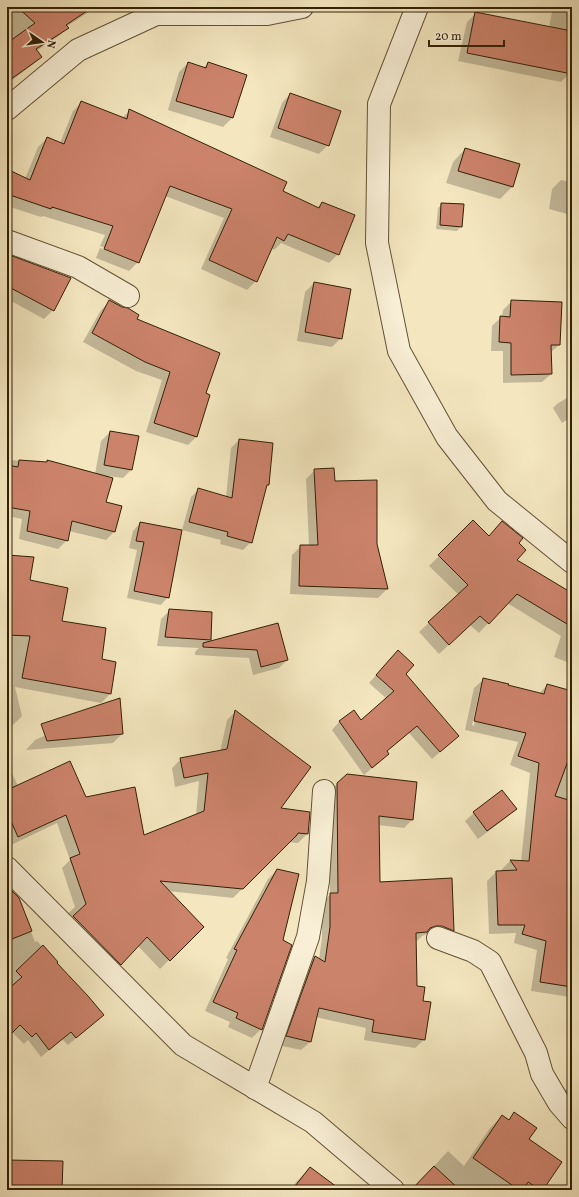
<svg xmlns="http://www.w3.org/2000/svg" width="579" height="1197" font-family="Vollkorn,serif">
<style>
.shadow{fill:#0003;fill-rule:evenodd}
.building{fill:#cc836c;stroke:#332006}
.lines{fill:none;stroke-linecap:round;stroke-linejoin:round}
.street-casing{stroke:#635234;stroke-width:24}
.street{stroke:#f8efd6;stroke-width:22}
</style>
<rect width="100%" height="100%" fill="#f4e7c0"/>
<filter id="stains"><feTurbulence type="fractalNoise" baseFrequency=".005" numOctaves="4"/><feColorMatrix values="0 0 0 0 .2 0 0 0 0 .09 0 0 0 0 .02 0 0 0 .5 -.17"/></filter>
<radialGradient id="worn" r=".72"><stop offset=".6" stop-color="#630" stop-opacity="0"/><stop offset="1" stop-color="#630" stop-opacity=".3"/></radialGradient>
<g class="shadow">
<path d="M7,7H96L66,27L67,28L59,36L36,51L41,57L32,65L7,84Z"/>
<path d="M557,7H572V65L570,73L561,82L458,61L467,22L476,13L549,28L552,12Z"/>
<path d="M188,63L203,68L208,63L246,75L232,118L223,127L168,110L179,72Z"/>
<path d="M290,94L328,145L319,154L270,137L282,103Z"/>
<path d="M82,102L122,118L129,111L282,191L317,208L322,203L338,254L329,263L281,243L274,250L271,248L256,281L247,290L201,269L224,218L165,196L138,262L129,271L96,258L100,248L135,262V260L100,246L105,235L43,216L41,217L10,207L7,213V170L25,179L38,147L47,138L60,143L73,111Z"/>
<path d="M465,149L512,187L500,199L446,183L453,162Z"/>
<path d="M561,180L572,182V210L567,214L549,209L552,189Z"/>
<path d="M442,204L461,226L457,231L436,229L438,208Z"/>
<path d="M7,255L53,310L44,319L13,302L7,308Z"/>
<path d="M314,283L341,338L332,347L297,341L305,292Z"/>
<path d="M110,301L136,320L204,394L197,436L188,445L146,432L162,380L136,371L83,342L101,310Z"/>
<path d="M512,301L559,345L550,353L551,374L542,382L503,383V351H491L492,326L501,317H502L503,310Z"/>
<path d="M572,395V417L562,423L553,408L557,404Z"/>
<path d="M110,432L131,470L123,478L108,476L105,503L121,507L114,532L106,540L69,531L67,540L58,549L19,539L22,519L7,516V445L11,460L46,463L95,474L101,441Z"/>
<path d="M239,440L268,485L265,487L251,542L243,550L220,544L221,540L182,530L191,497L199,489L226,497L231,448Z"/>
<path d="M315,470L334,482L376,544L387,589L378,598L290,594L292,555L301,546H309L306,479Z"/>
<path d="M473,522L488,537L502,522L517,544L515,560L572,595V664L554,657L561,636L507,603L479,633L470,625L439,654L419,632L459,595L429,566Z"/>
<path d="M140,523L168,597L161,605L127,598L137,550L129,548L133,531Z"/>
<path d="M7,556L28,585L61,621L101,660L110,694L101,703L15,687L22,716L13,725L7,726Z"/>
<path d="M170,610L210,639L206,643L278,624L287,660L279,668L253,675L249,658L195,655V652L199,648L157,646L161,619Z"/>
<path d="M390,659L404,674L450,743L432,759L409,733L386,752L388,754L364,775L332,730L339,722L354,711L361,721L387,699L369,683Z"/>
<path d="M484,679L507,686L539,694L547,685L572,692V995L570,997L531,991L537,950L514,943L516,933L489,934L487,881L496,872H502L501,870L510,861L521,862L530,773L510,765L518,742L465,730L474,688ZM480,689H482L474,726L472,725Z"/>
<path d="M119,701L122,734L113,743L26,750L35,740Z"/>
<path d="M235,712L280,809L307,834L298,843L289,842L233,898L168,891L202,927L160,969L138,946L111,973L60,921L75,907L62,868L70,860L57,823L9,846L7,840V763L18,786L86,798L143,837L196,815L199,781L175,787L172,768L181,759L220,752L227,720Z"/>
<path d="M338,783L412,820L404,828L378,825L379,883L453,930L444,939L433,935L427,934L422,936L417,941H415L416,987L422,1002L424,1040L415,1048L364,1040L366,1028L315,1017L310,1042L301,1050L278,1045L306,966L315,957L319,959L322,937V902L330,895L329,792ZM437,925L445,926V928Z"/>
<path d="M515,809L506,818L478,839L465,821L474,813Z"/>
<path d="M277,870L261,1029L252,1038L228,1027L230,1022L205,1011L228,959L226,958L268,879Z"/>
<path d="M19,901L35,942L37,941L57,962L55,963L103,1015L68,1045L62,1039L41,1057L28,1040L24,1044L12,1032L7,1037V906Z"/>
<path d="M572,1061V1071L567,1067Z"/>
<path d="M572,1081V1119L562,1106L569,1097L563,1093Z"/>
<path d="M514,1114L528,1140L541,1190H412L448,1151L464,1166L490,1128L502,1116L508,1120Z"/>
<path d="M310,1168L339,1190H290L297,1181Z"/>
</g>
<g class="building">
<path d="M17,7H93L66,25L69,28L36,49L42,57L7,82V43L35,23Z"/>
<path d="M475,12L572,31V74L467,53Z"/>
<path d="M188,62L206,68L208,62L247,75L233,118L176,101Z"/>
<path d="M290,93L341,111L329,146L278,128Z"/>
<path d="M81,101L127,119L129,109L287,182L283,191L319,208L322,202L355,215L339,255L288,234L284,241L277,237L257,282L209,260L232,209L170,186L139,263L104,249L113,226L52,207L51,209L7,194V169L30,180L47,137L64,144Z"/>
<path d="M465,148L520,164L513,187L458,171Z"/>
<path d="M441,203L464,204L462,227L440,225Z"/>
<path d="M7,254L71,278L54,311L7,286Z"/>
<path d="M314,282L351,289L342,339L305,332Z"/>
<path d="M109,300L122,307L128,308L139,315L137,319L220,353L206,393L210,395L197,437L154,423L170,372L145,362L92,333Z"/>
<path d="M511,300L562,302L560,345H551L552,374L511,375V343L499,342L500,316L510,317Z"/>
<path d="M110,431L139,436L132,470L104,465Z"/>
<path d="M239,439L273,443L269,485H267L252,543L227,536L228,532L189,522L198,488L232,498Z"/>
<path d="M19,460L47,462V460L113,478L106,502L122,506L115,532L72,521L68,541L27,531L30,511L7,507V465L18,467Z"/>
<path d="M334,468L335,481L377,480V544L388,589L299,586L300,545H318L314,469Z"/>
<path d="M473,520L489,536L502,521L523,538L519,543L526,550L517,560L572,593V627L517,594L489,624L480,616L449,645L428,622L468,585L438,555Z"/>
<path d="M140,522L182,530L169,598L134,591L144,542L136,541Z"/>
<path d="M7,555L34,557L30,580L68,588L62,621L106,628L102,659L116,662L111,694L22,678L30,636L7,635Z"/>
<path d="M169,609L212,612L211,640L165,637Z"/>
<path d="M278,623L288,660L261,667L257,650L203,647V643Z"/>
<path d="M398,650L414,665L406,674L459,736L440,752L417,726L387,751L389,754L372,768L339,721L354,710L361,720L394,691L376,675Z"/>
<path d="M483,678L509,684L508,685L544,694L547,684L572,691V750L555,796L572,801V987L540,982L546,941L522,934L525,925H498L496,871L517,870L510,860L529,861L539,763L518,756L526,733L474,721Z"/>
<path d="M120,698L123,734L47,741L41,724Z"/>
<path d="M235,710L311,767L281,808L310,812L308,834L298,833L297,835L243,889L160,881L204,927L170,961L147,937L121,965L73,916L86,904L70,858L80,854L66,815L18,837L7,812V790L70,761L86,797L135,787L144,835L204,811L208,773L184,778L180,758L227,749Z"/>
<path d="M347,774L417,782L413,820L379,816L380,882L452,878L454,931L442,926H436L430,928L427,932L416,933L417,986L425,987L423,1001L431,1002L425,1040L372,1032L374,1020L319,1008L311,1042L286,1036L315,956L325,962L330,927V893H338L337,783Z"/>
<path d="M502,790L517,809L487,831L473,812Z"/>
<path d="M277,869L299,874L283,940L292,945L262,1030L236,1018L238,1013L213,1002L237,950L234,949Z"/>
<path d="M7,886L19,898L32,931L7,941Z"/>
<path d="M43,945L58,962L57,963L88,996L104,1015L76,1038L71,1032L49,1050L36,1033L32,1037L20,1025L7,1038V990L22,977L16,971Z"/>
<path d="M514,1112L537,1128L529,1139L562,1162L543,1190H540L528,1182L523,1190H519L473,1158L502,1115L509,1120Z"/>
<path d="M7,1160L63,1161L62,1190H7Z"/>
<path d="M434,1166L460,1190H411Z"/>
<path d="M310,1167L341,1190H292Z"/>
</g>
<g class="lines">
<defs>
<g id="street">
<path d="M417,7L379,104L377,243L399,351L447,437L497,501L572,562"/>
<path d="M7,109L78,50L156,14H267L302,7"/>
<path d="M7,241L78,267L128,296"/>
<path d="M7,868L183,1045L313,1122L393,1190"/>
<path d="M438,938L473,951L490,962L536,1053L542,1074L559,1103L572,1118"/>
<path d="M255,1088L308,937L318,881L324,791"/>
</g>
</defs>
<use href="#street" class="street-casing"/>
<use href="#street" class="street"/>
</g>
<rect width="579" height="1197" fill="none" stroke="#f4e7c0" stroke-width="24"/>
<rect x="8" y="8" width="563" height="1181" fill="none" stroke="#332006" stroke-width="2"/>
<rect x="12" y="12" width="555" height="1173" fill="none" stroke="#332006"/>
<g transform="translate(42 42) rotate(103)" stroke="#f8efd6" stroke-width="3" paint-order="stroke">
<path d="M0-3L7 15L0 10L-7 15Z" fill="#332006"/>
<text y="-6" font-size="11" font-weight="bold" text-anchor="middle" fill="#332006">N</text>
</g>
<path d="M429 40v6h75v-6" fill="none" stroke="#332006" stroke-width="2"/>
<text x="435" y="40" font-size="12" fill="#332006" stroke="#f8efd6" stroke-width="3" paint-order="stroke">20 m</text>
<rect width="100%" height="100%" filter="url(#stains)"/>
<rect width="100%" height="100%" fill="url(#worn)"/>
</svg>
